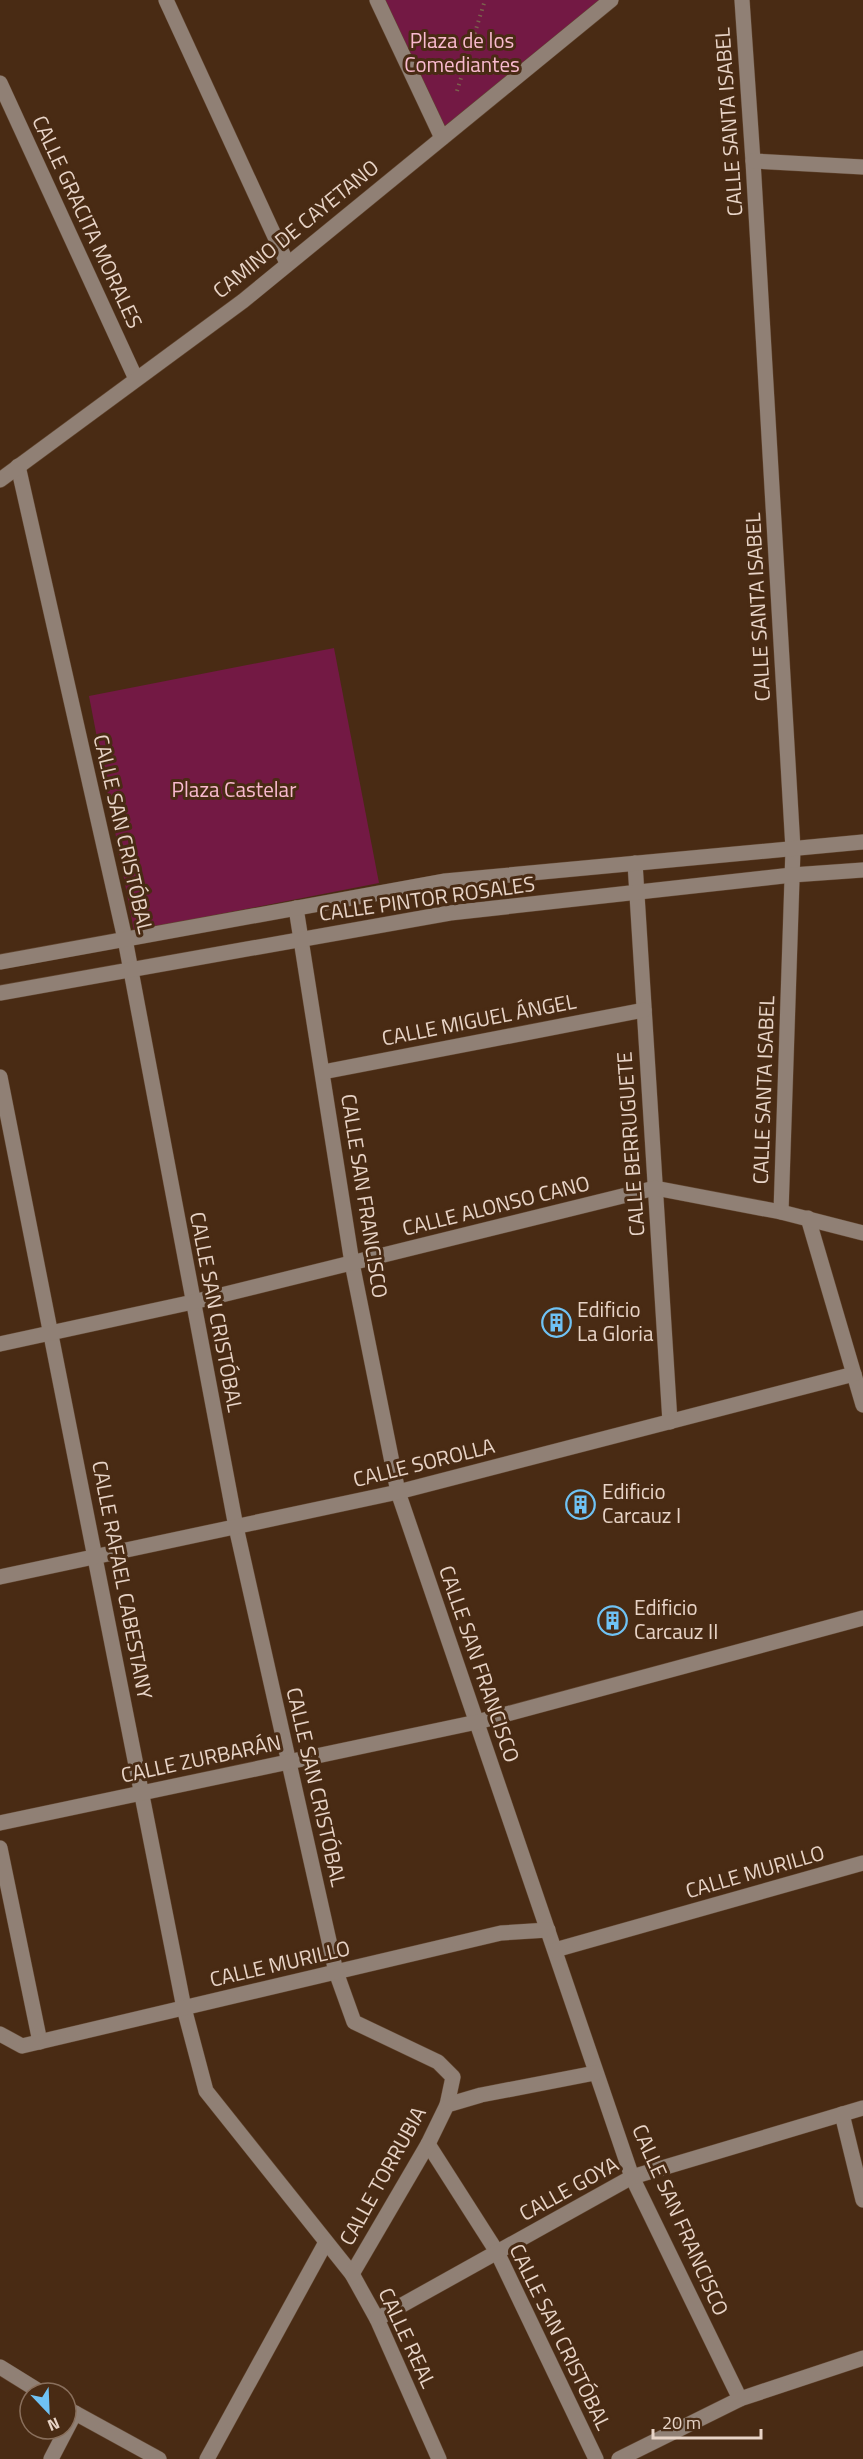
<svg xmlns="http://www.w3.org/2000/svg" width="863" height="2459" font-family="'Titillium Web',sans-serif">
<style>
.green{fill:#731944}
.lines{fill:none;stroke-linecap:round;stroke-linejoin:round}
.minor-casing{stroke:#624631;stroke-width:16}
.path{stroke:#7b614d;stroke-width:4;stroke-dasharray:1.5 4.5;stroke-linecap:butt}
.minor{stroke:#908075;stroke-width:15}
.labels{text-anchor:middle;stroke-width:6;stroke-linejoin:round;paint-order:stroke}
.park-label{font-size:21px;fill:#f9bacf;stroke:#492b14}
.street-label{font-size:21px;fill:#e8d4c7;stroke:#492b14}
.poi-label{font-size:21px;fill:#e8d4c7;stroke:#492b14;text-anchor:start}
</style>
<rect width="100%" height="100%" fill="#492b14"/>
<g class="green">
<path d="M377,0H611L442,138Z"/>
<path d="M334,648L379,883L134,931L89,696Z"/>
</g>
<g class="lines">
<defs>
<g id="minor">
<path d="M166,0L287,263"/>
<path d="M377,0L442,138"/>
<path d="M742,0L753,161L793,849L781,1212"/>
<path d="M0,83L136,379"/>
<path d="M753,161L863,167"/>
<path d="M18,466L125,939L236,1527L336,1972L354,2022L438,2062L453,2077L447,2105"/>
<path d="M0,480L243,301L611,0"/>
<path d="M635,863L670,1422"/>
<path d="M296,908L352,1263L398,1492L632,2177L740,2399"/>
<path d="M0,962L445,881L863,842"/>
<path d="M0,993L450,913L792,875L863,870"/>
<path d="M323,1072L644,1010"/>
<path d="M0,1077L184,2008L206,2091L352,2274L377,2319L439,2459"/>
<path d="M808,1218L863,1405"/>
<path d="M0,1344L193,1302L655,1188L781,1212L863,1233"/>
<path d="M0,1577L398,1492L854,1374"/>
<path d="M0,1823L477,1722L863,1618"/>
<path d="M0,1848L40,2042"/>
<path d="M555,1950L863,1863"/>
<path d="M0,2034L22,2046L501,1933L548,1930"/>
<path d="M842,2114L863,2200"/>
<path d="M428,2144L497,2252L596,2459"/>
<path d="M352,2274L428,2144L447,2105L481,2095L595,2073"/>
<path d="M377,2319L632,2177L863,2108"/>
<path d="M0,2367L42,2393"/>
<path d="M66,2408L159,2459"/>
<path d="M51,2459L75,2413"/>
<path d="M207,2459L326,2242"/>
<path d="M619,2459L740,2399L863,2358"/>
</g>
</defs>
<use href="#minor" class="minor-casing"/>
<path class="path" d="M457,91L485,0"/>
<use href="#minor" class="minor"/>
</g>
<defs>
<symbol id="building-ring" viewBox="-11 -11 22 22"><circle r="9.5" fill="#492b14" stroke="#6fc2f4" stroke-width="1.5"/><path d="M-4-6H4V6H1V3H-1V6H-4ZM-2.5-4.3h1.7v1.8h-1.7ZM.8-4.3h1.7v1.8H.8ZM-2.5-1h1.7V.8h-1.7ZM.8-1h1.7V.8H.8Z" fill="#6fc2f4"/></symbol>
</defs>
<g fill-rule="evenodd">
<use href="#building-ring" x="540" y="1306" width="33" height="33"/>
<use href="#building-ring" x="564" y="1488" width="33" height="33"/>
<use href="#building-ring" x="596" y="1604" width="33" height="33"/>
</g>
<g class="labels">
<g class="park-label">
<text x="462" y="48">Plaza de los<tspan x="462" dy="24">Comediantes</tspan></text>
<text x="234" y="797">Plaza Castelar</text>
</g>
<g class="street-label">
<text transform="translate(729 122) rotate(-94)" y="7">CALLE SANTA ISABEL</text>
<text transform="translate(87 222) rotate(65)" y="7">CALLE GRACITA MORALES</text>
<text transform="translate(296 229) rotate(-39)" y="7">CAMINO DE CAYETANO</text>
<text transform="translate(758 607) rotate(-93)" y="7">CALLE SANTA ISABEL</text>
<text transform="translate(123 834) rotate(77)" y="7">CALLE SAN CRISTÓBAL</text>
<text transform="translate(427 899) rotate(-8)" y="7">CALLE PINTOR ROSALES</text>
<text transform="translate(479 1020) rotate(-11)" y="7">CALLE MIGUEL ÁNGEL</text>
<text transform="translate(764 1090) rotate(-88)" y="7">CALLE SANTA ISABEL</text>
<text transform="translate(631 1144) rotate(-94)" y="7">CALLE BERRUGUETE</text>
<text transform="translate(364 1196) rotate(81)" y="7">CALLE SAN FRANCISCO</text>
<text transform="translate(496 1206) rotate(-14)" y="7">CALLE ALONSO CANO</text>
<text transform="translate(216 1312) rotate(79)" y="7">CALLE SAN CRISTÓBAL</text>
<text transform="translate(424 1463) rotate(-14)" y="7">CALLE SOROLLA</text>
<text transform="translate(122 1580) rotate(79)" y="7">CALLE RAFAEL CABESTANY</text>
<text transform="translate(479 1664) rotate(71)" y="7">CALLE SAN FRANCISCO</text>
<text transform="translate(201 1759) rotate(-12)" y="7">CALLE ZURBARÁN</text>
<text transform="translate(316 1787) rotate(77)" y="7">CALLE SAN CRISTÓBAL</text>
<text transform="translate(755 1872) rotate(-16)" y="7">CALLE MURILLO</text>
<text transform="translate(280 1964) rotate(-13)" y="7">CALLE MURILLO</text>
<text transform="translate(383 2176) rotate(-61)" y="7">CALLE TORRUBIA</text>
<text transform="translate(569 2189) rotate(-29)" y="7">CALLE GOYA</text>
<text transform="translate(680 2220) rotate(66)" y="7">CALLE SAN FRANCISCO</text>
<text transform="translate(560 2337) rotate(64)" y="7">CALLE SAN CRISTÓBAL</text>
<text transform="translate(407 2338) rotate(65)" y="7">CALLE REAL</text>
</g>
<g class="poi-label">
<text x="577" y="1317">Edificio<tspan x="577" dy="24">La Gloria</tspan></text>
<text x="602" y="1499">Edificio<tspan x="602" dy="24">Carcauz I</tspan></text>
<text x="634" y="1615">Edificio<tspan x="634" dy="24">Carcauz II</tspan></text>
</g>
</g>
<g transform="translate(48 2411) rotate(157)"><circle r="28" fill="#492b14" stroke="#896f5c" stroke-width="1.5"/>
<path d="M0-4.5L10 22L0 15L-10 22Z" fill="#6fc2f4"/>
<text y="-9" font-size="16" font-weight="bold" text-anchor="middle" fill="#e8d4c7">N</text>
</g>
<path d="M653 2429v9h108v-9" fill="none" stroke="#e8d4c7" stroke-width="3"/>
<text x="662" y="2429" font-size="18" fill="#e8d4c7" stroke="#492b14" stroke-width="4.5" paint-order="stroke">20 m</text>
</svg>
